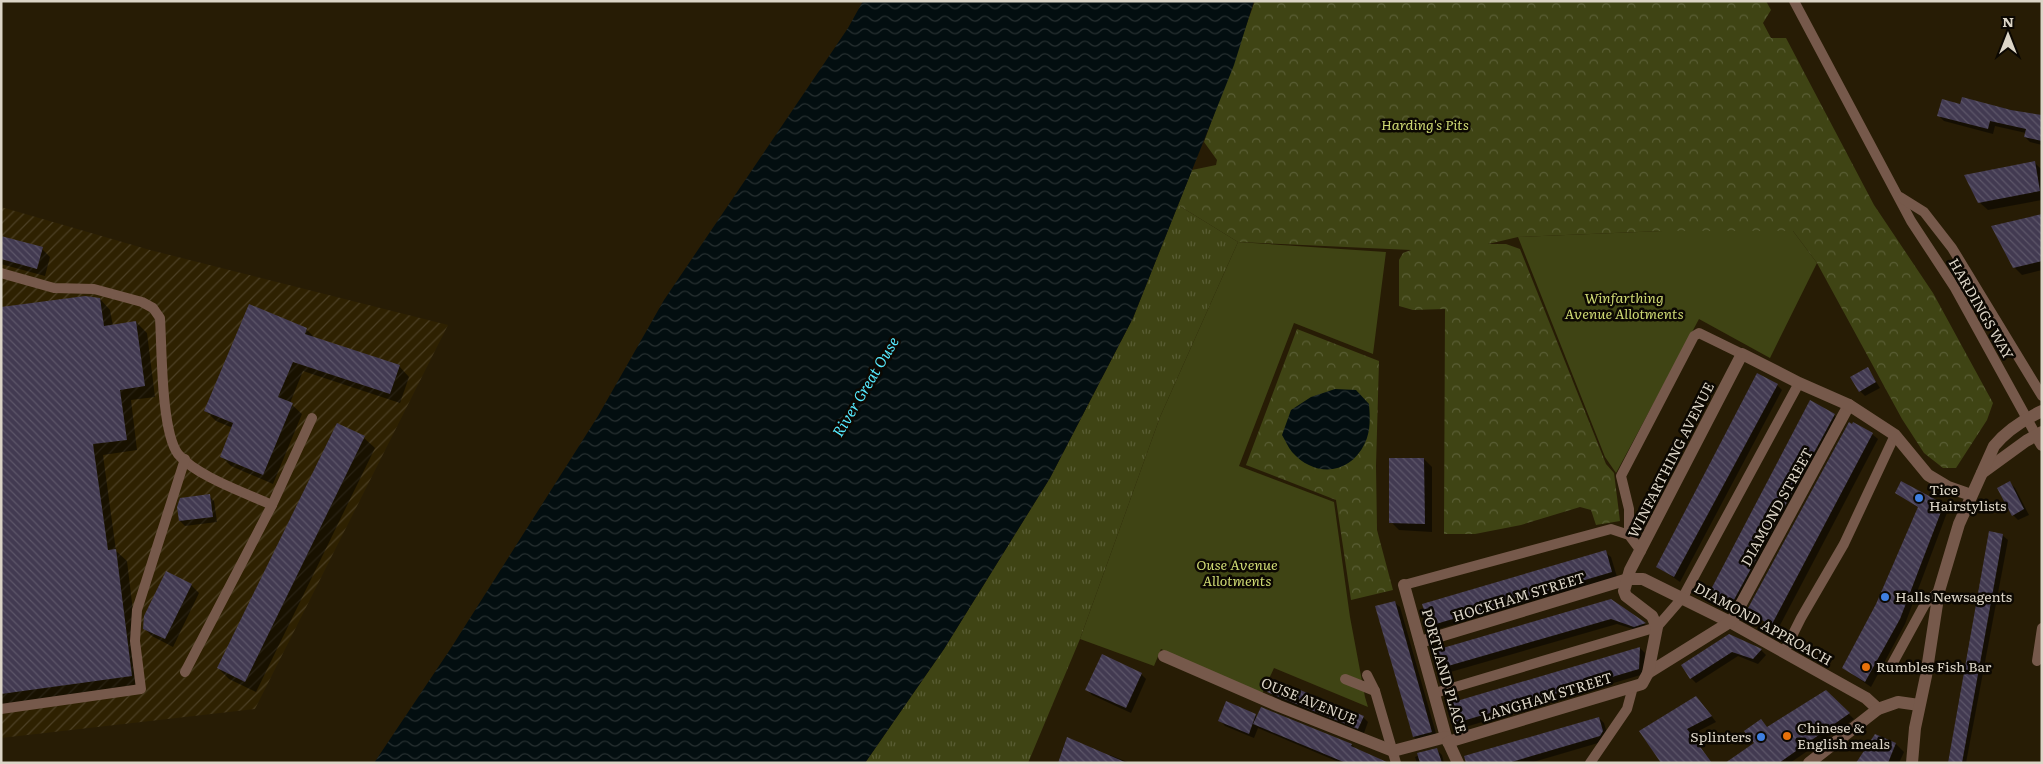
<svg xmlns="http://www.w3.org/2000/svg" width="2043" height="764" font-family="Literata,serif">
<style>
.industrial{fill:url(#industrial-furrows)}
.grass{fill:url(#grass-tufts)}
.forest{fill:url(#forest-crowns)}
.garden{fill:#3f4414}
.water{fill:url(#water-waves)}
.shadow{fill:#0007}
.building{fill:url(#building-back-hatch)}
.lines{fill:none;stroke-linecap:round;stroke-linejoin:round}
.service{stroke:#76594b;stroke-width:10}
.minor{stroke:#76594b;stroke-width:12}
.tertiary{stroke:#76594b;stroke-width:12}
.shop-dot{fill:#3f7fe0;stroke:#0c0802;stroke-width:2}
.food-dot{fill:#e8710a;stroke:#0c0802;stroke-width:2}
.labels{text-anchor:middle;stroke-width:5;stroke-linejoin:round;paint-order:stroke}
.park-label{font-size:14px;font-style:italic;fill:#ced973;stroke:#0c0802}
.street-label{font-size:14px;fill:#dcd5c7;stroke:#0c0802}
.poi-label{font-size:14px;fill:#dcd5c7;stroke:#0c0802;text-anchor:start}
.water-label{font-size:15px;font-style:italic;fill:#55eaff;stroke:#0c0802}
</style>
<defs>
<pattern id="industrial-furrows" width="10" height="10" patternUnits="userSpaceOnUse" patternTransform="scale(1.25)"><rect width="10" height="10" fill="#2e2101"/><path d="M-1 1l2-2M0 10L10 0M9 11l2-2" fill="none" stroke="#4c4025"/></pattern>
<pattern id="grass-tufts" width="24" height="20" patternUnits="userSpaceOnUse" patternTransform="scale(1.25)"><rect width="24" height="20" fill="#3f4414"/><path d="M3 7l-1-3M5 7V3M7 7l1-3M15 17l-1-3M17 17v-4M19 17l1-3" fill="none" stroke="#5a5e35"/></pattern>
<pattern id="forest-crowns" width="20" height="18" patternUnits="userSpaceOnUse" patternTransform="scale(1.25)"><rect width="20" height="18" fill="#3f4414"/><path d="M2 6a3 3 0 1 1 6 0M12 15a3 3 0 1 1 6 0" fill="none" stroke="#5a5e35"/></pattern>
<pattern id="water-waves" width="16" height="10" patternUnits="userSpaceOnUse" patternTransform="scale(1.25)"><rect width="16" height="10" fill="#030e10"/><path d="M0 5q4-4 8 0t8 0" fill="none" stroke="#273031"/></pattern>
<pattern id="building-back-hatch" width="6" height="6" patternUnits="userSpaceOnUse" patternTransform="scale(1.25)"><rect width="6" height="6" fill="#423a51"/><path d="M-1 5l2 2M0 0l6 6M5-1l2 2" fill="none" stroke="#5d5669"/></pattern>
</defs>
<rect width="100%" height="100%" fill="#271c05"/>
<path class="industrial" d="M1,207L150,250L448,325L255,709L1,738Z"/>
<path class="grass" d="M1178,205L1238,242L1160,417L1080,639L1028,763H865L944,649L1050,478L1133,318Z"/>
<g class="forest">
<path d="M1255,1H1766L1771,10L1763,23L1771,38H1786L1874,205L1933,293L1993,403L1987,420L1956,468H1943L1924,453L1902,419L1817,263L1793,231H1662L1518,237L1488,244H1506L1520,249L1606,464L1614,473L1620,521L1596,525L1591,510L1580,507L1521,525L1475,534H1444L1445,309L1413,310L1399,306V260L1403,253L1411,250L1238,242L1178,205L1192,170L1216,165L1217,160L1204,142Z"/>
<path d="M1297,329L1379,361L1376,466L1377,530L1393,590L1351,600L1336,500L1246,465Z"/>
</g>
<g class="garden">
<path d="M1662,231H1793L1817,263L1770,358L1699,319L1616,473L1605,457L1518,237Z"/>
<path d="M1238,242L1386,252L1373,354L1294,323L1239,466L1334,502L1350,617L1365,697L1368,707L1274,668L1262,694L1161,649L1154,666L1080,639L1160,417Z"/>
</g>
<g class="water">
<path d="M863,1H1254L1234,65L1133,318L1050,478L944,649L865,763H374L451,648L598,416L664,300L848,28Z"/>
<path d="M1335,389L1356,390L1369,404C1370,417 1371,430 1365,443C1350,475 1315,478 1292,452C1288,447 1285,440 1282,435L1291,410L1311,397Z"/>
</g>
<g class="shadow">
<path d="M1963,99L2042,117V145L2030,142L2025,137L2026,133L1995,126L1993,134L1944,121L1939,116L1961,106Z"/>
<path d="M2034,162L2042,170V200L1988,210L1979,202Z"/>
<path d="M2042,217V270L2022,275L2014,267Z"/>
<path d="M1,237L42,249L50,257L45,276L1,264Z"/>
<path d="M100,299L110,310L113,326L136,322L147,333L155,397L131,400L137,450L103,455L116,551L127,561L142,686L1,705V308Z"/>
<path d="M306,329L316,339L399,366L409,377L400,403L303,371L290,403L302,414L273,484L231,466L221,456L233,428L216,421L206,411Z"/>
<path d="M1868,369L1880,388L1865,396L1860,391Z"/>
<path d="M1777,385L1782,390L1680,582L1657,566Z"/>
<path d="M1834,415L1839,420L1735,613L1713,602L1708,597Z"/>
<path d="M1853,425L1872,434L1878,439L1777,631L1749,610Z"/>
<path d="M364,438L375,448L256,692L229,679L218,668Z"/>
<path d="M1424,459L1432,467V532L1399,530L1391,522Z"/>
<path d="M2010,483L2015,488L2029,515L2018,520L2013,515Z"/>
<path d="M1896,492L1943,505L1948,510L1905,624L1871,687L1843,668L1877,605L1919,508Z"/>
<path d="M209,496L214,501L217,522L185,526L180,521Z"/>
<path d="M2002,535L2008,540L1966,763H1950Z"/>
<path d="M1605,552L1611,557L1617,577L1435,630L1430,625Z"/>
<path d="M191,585L199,593L173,647L152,636L144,628Z"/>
<path d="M1611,600L1650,628L1640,631L1617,624L1447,673L1442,668Z"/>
<path d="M1394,602L1400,607L1437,737L1419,742L1414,737Z"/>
<path d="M1729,636L1761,650L1766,655L1758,664L1738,656L1696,683L1691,678Z"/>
<path d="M1640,648L1645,653L1644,674L1462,728L1457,722Z"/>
<path d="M1141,674L1146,679L1131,713L1092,695L1087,690Z"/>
<path d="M1269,692L1363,717L1368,722L1364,733L1274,697Z"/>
<path d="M1826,692L1854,719L1790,763H1727L1756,743L1768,728Z"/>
<path d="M1701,702L1716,722L1691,735L1666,763Z"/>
<path d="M1227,703L1257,717L1261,708L1352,745L1357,750L1388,763H1341L1258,728L1254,738L1225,726L1220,720Z"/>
<path d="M1599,718L1604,723L1608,737L1605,741L1530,763H1470Z"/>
<path d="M1896,744L1904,752L1899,763H1857Z"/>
<path d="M1436,749L1442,755L1444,763H1417L1415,757Z"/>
<path d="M1110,755L1130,763H1063L1110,756Z"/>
</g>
<g class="building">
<path d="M1962,97L2011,110L2042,115V141L2024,137L2026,129L1990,121L1988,129L1937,116L1942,99L1960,104Z"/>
<path d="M2035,161L2040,191L1978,203L1964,175Z"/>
<path d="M2042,214V261L2013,268L1991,226Z"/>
<path d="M1,236L43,247L37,269L1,259Z"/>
<path d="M85,296L100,298L104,326L136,321L145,386L120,390L127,440L93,444L108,550L116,549L132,676L1,694V307Z"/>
<path d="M249,304L307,328L305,334L400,365L390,394L293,362L278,397L293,403L263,475L220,457L233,423L204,411Z"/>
<path d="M1868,367L1876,382L1859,392L1850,377Z"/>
<path d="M1757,373L1778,384L1674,577L1656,567Z"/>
<path d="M1810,400L1835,414L1729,609L1707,597Z"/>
<path d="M1849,422L1852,424L1853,422L1873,433L1771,626L1747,610Z"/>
<path d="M337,423L365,436L245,682L217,668Z"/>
<path d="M1389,458H1424L1425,524L1389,523Z"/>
<path d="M1901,481L1944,504L1900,619L1865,682L1842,668L1876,604L1918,507L1895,493Z"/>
<path d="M2010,481L2024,509L2012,516L1997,488Z"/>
<path d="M210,494L213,517L179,521L177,507L180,498Z"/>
<path d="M1989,531L2003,534L2000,552L1962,763H1948Z"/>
<path d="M1606,550L1612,572L1429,626L1422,604Z"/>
<path d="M166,571L192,584L165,639L143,629L144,616Z"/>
<path d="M1611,599L1646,623L1634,627L1611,619L1441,668L1436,650Z"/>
<path d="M1395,601L1432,732L1413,737L1375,606Z"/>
<path d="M1729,634L1762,649L1753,659L1732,652L1690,679L1681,665Z"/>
<path d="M1640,647L1639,669L1456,723L1450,703Z"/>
<path d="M1102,654L1142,673L1126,708L1085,690Z"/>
<path d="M1273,679L1364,716L1358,729L1267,692Z"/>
<path d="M1826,690L1850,713L1779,763H1725L1754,743L1744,731L1761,719L1767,727Z"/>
<path d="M1696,696L1712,716L1687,729L1712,763H1661L1639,731Z"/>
<path d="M1226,701L1256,714L1249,734L1218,721Z"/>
<path d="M1261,707L1352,744L1351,746L1389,763H1346L1253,724Z"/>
<path d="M1599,717L1603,731L1600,736L1508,763H1466L1464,756Z"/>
<path d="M1875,734L1896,743L1888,763H1856Z"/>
<path d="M1067,737L1127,763H1058Z"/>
<path d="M1437,748L1442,763H1420L1417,753Z"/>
</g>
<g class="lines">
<g class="service">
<path d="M1794,1L1911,221L1955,288L2036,435"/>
<path d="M1900,197L1924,212L1952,248L2042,396"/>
<path d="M1,273L54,288L94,289L142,302L153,308L160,318C162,349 161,431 178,454C196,476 246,493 272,505L312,418"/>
<path d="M1629,535V509L1621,476L1694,336L1699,333L1742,354"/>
<path d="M1404,585L1611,529L1629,535L1641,551"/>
<path d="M1784,652L1801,618L1844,544L1895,435"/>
<path d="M2037,661L2042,628"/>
<path d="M1890,668L1925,604L1939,591"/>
<path d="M185,672L272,505"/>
<path d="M1345,679L1375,691L1367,675"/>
<path d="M1375,691L1396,763"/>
<path d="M1435,693L1657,627L1683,597L1799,383"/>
<path d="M1,709L141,689L135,641L137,610L185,459"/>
<path d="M1590,763L1627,709L1633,687"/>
</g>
<g class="minor">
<path d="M2036,435L2042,445"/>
<path d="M1404,585L1446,737L1458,763"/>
<path d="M1420,642L1628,579H1643L1730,622L1866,698L1878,709"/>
<path d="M1164,656L1279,706L1393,751L1446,737"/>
<path d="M1648,673L1730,622L1734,617L1849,405"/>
<path d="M1448,742L1642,684L1648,673L1657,627L1652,616L1626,596L1624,591L1630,570L1742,354L1799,383L1849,405L1895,435L1928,475L1948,487L1971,495"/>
</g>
<g class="tertiary">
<path d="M1982,473L2026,441L2042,432"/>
<path d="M1809,763L1878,709L1898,702L1919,705"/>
<path d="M1912,763L1915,728L1926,676L1939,591L1959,524L1994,446C2007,430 2023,420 2042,411"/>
</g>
</g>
<g class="shop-dot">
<circle cx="1919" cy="498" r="5"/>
<circle cx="1885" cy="597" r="5"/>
<circle cx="1761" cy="737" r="5"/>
</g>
<g class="food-dot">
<circle cx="1866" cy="667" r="5"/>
<circle cx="1787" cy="736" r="5"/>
</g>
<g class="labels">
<g class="park-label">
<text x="1425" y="130">Harding's Pits</text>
<text x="1624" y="303">Winfarthing<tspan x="1624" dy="16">Avenue Allotments</tspan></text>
<text x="1237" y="570">Ouse Avenue<tspan x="1237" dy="16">Allotments</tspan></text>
</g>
<g class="street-label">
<text transform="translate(1981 309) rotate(60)" y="5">HARDINGS WAY</text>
<text transform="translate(1671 460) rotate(-63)" y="5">WINFARTHING AVENUE</text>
<text transform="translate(1777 507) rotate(-61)" y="5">DIAMOND STREET</text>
<text transform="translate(1519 597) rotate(-17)" y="5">HOCKHAM STREET</text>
<text transform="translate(1763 624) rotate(29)" y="5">DIAMOND APPROACH</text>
<text transform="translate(1444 671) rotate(74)" y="5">PORTLAND PLACE</text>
<text transform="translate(1547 697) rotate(-17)" y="5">LANGHAM STREET</text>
<text transform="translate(1309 701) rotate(22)" y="5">OUSE AVENUE</text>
</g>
<g class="poi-label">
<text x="1929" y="495">Tice<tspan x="1929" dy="16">Hairstylists</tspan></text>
<text x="1895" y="602">Halls Newsagents</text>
<text x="1876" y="672">Rumbles Fish Bar</text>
<text x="1797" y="733">Chinese &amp;<tspan x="1797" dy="16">English meals</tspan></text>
<text x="1751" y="742" text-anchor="end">Splinters</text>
</g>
<g class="water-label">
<text transform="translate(866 387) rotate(-59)" y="5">River Great Ouse</text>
</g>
</g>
<rect width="2043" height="764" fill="none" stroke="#dcd5c7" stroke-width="5"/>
<g transform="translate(2008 35)" stroke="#0c0802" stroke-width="4" paint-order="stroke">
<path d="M0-4L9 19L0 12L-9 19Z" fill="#dcd5c7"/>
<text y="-8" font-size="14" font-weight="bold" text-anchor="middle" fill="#dcd5c7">N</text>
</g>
</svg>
